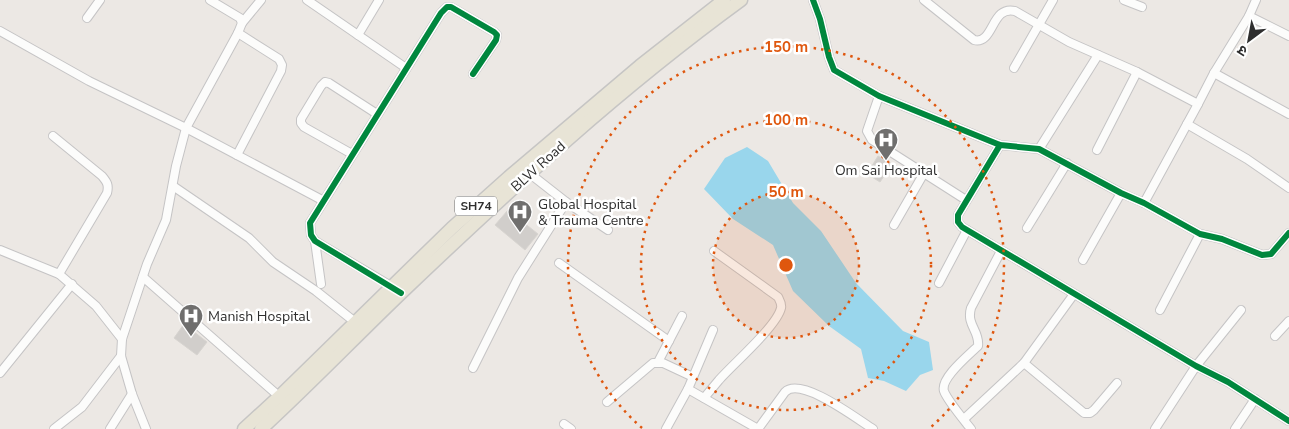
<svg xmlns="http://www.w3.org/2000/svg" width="1289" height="429" font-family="'Nunito Sans','Noto Sans Devanagari',sans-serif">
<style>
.water{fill:#99d6ec}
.building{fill:#d1cecb;stroke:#d7d4d0}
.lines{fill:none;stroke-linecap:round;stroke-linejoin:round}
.minor-casing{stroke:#c5c4c5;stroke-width:10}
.primary-casing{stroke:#c6c5c4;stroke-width:15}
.minor{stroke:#fcfcfb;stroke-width:8}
.primary{stroke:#e8e4d6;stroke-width:12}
.cycleway-casing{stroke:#fff;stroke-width:9}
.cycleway{stroke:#00873e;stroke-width:6}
.ring{fill:none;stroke:#df570e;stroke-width:2.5;stroke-dasharray:2.5 5}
.labels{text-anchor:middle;stroke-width:5;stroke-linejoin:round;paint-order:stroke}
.shield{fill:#fff;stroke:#6d6d6d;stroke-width:1}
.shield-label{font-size:12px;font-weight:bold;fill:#2e2e2e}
.street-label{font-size:14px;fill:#2e2e2e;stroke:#fff}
.poi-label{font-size:14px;fill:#2e2e2e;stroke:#fff;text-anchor:start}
.centre{fill:#df570e;stroke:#fff;stroke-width:2.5}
.ring-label{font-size:15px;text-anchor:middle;font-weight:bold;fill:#df570e;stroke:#fff;stroke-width:5;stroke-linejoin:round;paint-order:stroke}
</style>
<rect width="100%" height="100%" fill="#ece8e4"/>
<path class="water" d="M747,147L768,161L793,203L821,231L856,283L903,331L929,342L933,370L920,375L906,391L884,381L868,378L861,349L829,326L793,291L773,245L733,219L704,189L725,158Z"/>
<g class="building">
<path d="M878,156L892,164L880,182L867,174Z"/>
<path d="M508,210L538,234L525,250L495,225Z"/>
<path d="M184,324L207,342L197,355L174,338Z"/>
</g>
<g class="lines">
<defs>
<g id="minor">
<path d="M307,0L406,68"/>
<path d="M813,0L820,19L829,57L834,70L879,96L1000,145L1039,149L1121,193L1144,203L1200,234L1222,239L1262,255L1271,254L1289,233"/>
<path d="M924,0L974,40C994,45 991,5 1015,11L1069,42L1137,72L1198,104"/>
<path d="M1124,0L1142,7"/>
<path d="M1249,16L1289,36"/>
<path d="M87,18L100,0"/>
<path d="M242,23L261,0"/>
<path d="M0,31L89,81L186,128L322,200"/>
<path d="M358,35L379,0"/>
<path d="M1014,68L1053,0"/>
<path d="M1214,73L1289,114"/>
<path d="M879,96L867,131L872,140L966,200"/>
<path d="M1187,124L1247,159L1289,188"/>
<path d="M53,136L102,176C107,182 109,185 107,193L59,274"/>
<path d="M1000,145L958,215V222L962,227L1196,366L1228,382L1289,421"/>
<path d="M1039,149L1098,55"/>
<path d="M1097,150L1137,72"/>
<path d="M352,154L304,127L301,123V119L321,86L325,82L329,83L377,114"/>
<path d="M237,155L281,71L282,65L279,59L238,33"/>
<path d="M529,173L566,202L608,230"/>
<path d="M173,186L249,238L273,262L316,291L355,322"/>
<path d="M1144,203L1198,104L1214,73L1249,16L1256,0"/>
<path d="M894,225L924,173"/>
<path d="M1027,228L1067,163"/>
<path d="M315,241L321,284"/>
<path d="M0,250L59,274L96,306L122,339"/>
<path d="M1083,260L1121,193"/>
<path d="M559,263L669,341"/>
<path d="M143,277L281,398"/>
<path d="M939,283L967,230"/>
<path d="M396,289L315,241L311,235L310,223L441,13L447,7H451L494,32L497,35L496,40L473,74"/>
<path d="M1160,310L1200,234"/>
<path d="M1275,336L1289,321"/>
<path d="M658,362L682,316"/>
<path d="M1024,363L1084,413H1090L1094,410L1117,383"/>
<path d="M473,368L518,278L566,202"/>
<path d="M0,373L72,284"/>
<path d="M688,389L758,429"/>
<path d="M704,398C709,392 714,386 719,380C733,364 777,326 781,308C782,304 780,301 778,297L714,251"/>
<path d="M607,402L653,363H663L693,377"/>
<path d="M964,419L1024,363L1074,294"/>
<path d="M564,424L571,429"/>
<path d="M54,429L82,407L121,356"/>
<path d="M110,429L132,394"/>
<path d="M146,429L132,394L121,356L122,339L147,264L166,220L176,166L186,128L238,33L242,23L240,18L210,0"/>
<path d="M666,429L688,389L713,330"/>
<path d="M758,429L785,392C801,376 857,419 873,429"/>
<path d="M971,429C964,420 947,400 944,391C940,378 969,355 978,346C980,331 966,325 971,308L1001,251"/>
<path d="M1155,429L1196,366L1241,310"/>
<path d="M1235,429L1255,399"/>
</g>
<g id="primary">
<path d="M244,429L280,396L452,228L509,177L640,66L724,0"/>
<path d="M261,429C309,385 355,337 402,292C510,189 620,88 741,0"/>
</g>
</defs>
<use href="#minor" class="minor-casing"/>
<use href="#primary" class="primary-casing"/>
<use href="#minor" class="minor"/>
<use href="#primary" class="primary"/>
<defs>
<g id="cycleway">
<path d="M813,0L820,19L829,57L834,70L879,96L1000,145L1039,149L1121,193L1144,203L1200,234L1222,239L1262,255L1271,254L1289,233"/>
<path d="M1000,145L958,215V222L962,227L1196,366L1228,382L1289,421"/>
<path d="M401,293L315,241L311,235L310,223L441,13L447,7H451L494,32L497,35L496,40L473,74"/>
</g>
</defs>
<use href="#cycleway" class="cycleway-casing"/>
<use href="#cycleway" class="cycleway"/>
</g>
<circle cx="786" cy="265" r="73" fill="#df570e" fill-opacity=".12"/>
<g class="ring">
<circle cx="786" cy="265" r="73"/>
<circle cx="786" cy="265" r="145"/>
<path d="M642 428A218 218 0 1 1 930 428"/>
</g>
<defs>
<symbol id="hospital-pin" viewBox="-11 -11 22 30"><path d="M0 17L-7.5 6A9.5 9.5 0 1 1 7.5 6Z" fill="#706f6e" stroke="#fff"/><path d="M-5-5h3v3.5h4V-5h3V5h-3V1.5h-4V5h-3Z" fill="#fff"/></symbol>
</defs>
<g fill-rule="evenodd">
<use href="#hospital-pin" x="872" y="126" width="28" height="38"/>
<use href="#hospital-pin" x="506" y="198" width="28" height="38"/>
<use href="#hospital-pin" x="177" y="302" width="28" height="38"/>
</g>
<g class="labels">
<rect class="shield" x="455" y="196.5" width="42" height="19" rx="4"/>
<g class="shield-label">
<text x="476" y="210">SH74</text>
</g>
<g class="street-label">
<text transform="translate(538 166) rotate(-42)" y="5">BLW Road</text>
</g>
<g class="poi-label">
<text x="886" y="175" text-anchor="middle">Om Sai Hospital</text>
<text x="538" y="209">Global Hospital<tspan x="538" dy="16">&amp; Trauma Centre</tspan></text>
<text x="208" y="321">Manish Hospital</text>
</g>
</g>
<circle cx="786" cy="265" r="8" class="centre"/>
<g class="ring-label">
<text x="786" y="52">150 m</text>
<text x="786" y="125">100 m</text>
<text x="786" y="197">50 m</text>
</g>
<g transform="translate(1249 40) rotate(212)" stroke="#ffffff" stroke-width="4" paint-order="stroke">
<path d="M0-4L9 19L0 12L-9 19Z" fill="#2e2e2e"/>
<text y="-8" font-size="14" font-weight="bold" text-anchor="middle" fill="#2e2e2e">उ</text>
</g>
</svg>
